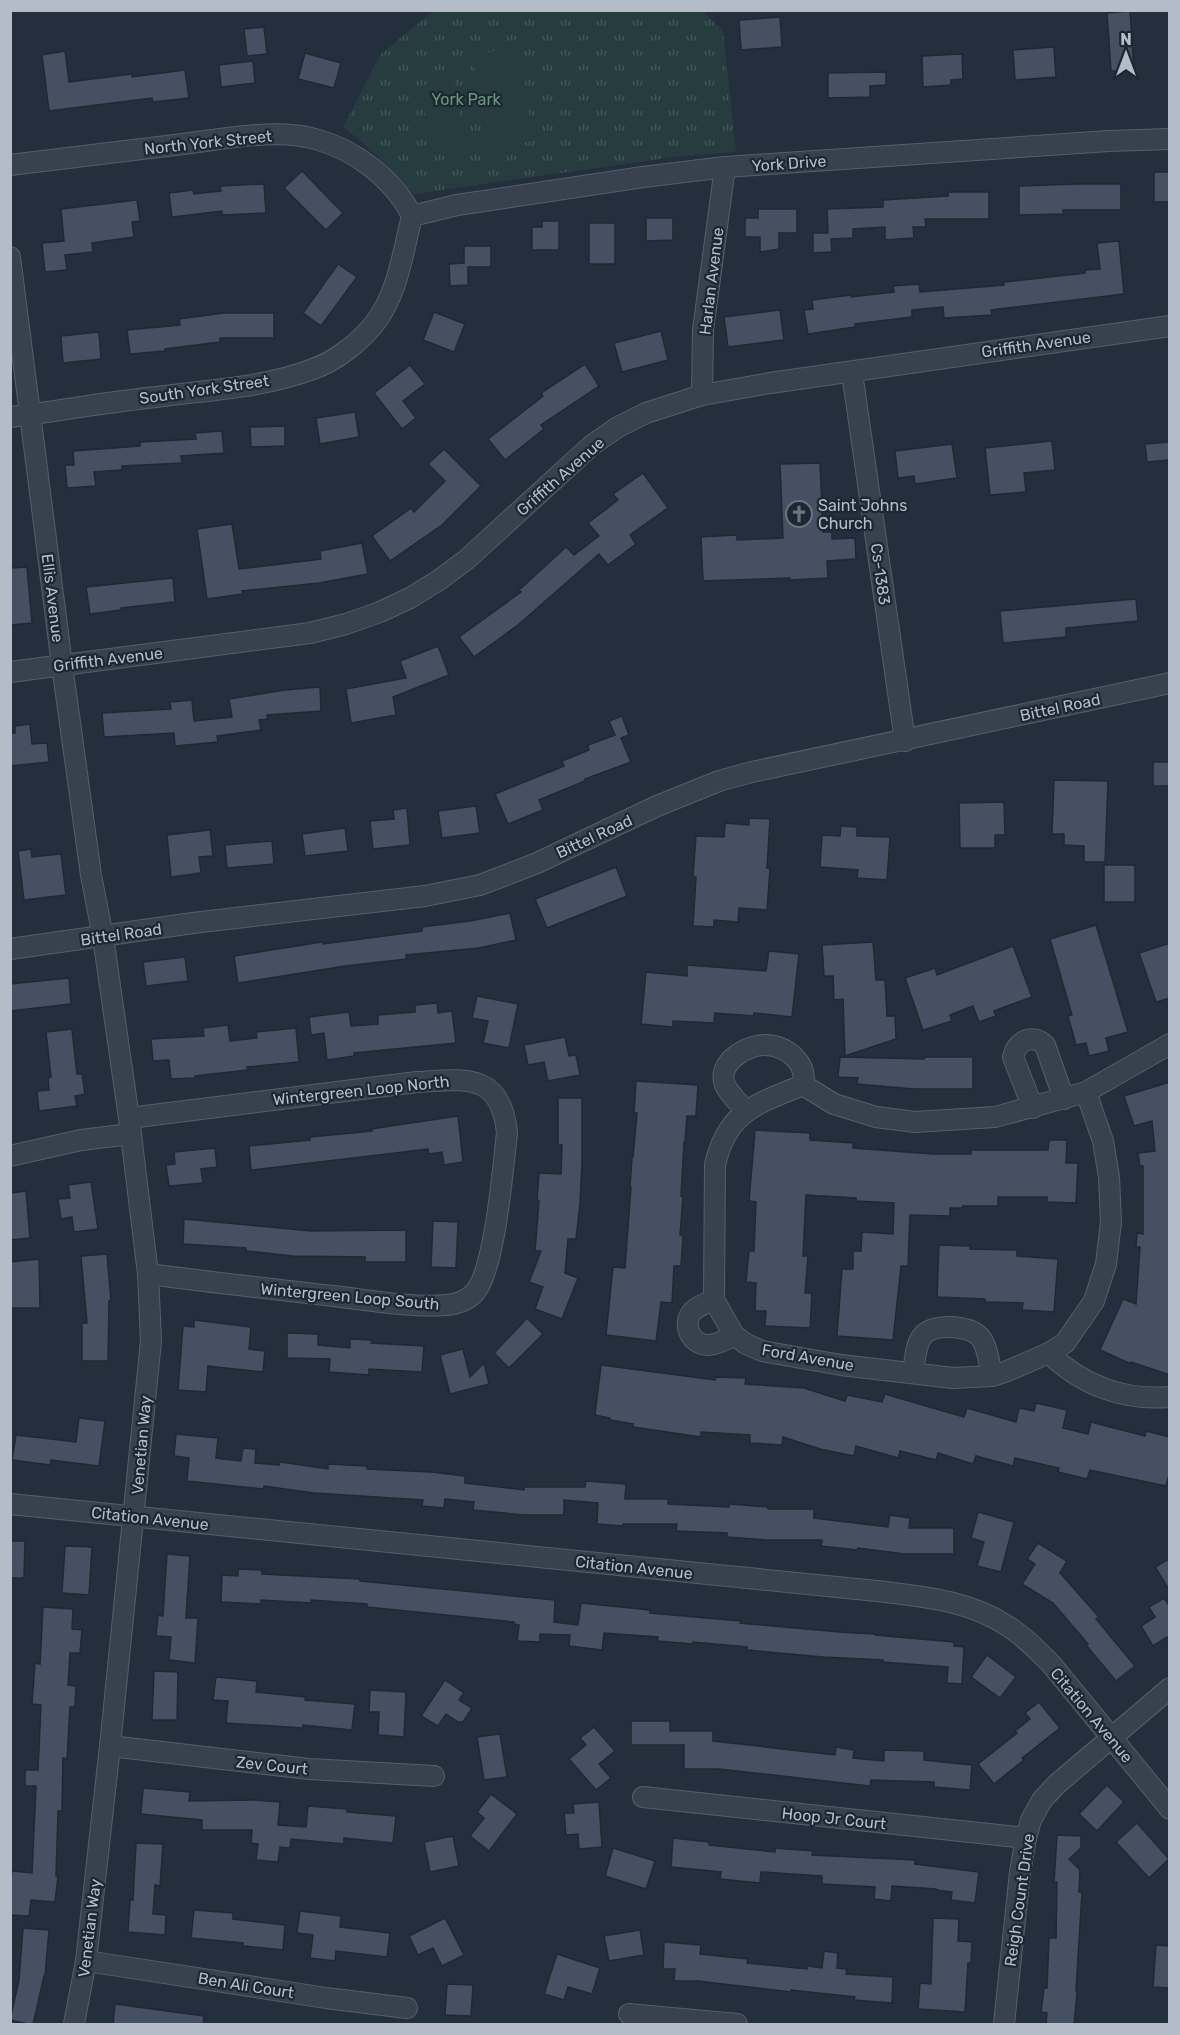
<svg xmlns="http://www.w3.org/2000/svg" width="1180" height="2035" font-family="Rubik,sans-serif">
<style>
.grass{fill:url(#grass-tufts)}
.garden{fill:#263c3f}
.building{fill:#455162;stroke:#1f2835;stroke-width:1.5}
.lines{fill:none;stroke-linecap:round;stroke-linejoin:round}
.minor-casing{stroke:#565f6c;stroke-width:22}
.minor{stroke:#38414e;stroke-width:20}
.labels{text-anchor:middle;stroke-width:4.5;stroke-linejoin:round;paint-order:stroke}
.park-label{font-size:16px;fill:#6b9a76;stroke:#1d2633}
.street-label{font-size:16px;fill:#b4bcc9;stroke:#1d2633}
.poi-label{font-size:16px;fill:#b4bcc9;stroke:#1d2633;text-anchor:start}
</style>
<defs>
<pattern id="grass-tufts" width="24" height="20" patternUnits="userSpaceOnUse" patternTransform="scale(1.5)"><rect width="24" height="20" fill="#263c3f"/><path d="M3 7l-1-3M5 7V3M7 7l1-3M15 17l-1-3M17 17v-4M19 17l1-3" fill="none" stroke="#435659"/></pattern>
</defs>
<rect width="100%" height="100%" fill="#242f3e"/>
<path class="grass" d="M433,11H703L723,31L736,152L681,156L414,194C392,169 370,147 343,127L380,55Z"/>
<g class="garden">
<path d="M520,48L533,141L486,147L473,54Z"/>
<path d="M454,81L465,147L431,152L421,86Z"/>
</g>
<g class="building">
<path d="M1130,11L1134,70L1111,71L1107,13Z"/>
<path d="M780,17L782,47L741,50L739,20Z"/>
<path d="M264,27L267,54L247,56L244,29Z"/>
<path d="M1054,47L1056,77L1015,80L1013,50Z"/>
<path d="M65,51L69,82L132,74V77L185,70L189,98L153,102L152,98L49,111L42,55Z"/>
<path d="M305,53L341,63L334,88L298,79Z"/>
<path d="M962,54L963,79L951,80V85L923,87L922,56Z"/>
<path d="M253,61L255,83L221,87L219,65Z"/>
<path d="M886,72V85L870,86V97L828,98V73Z"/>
<path d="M302,171L343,213L326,230L284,188Z"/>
<rect x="1154" y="172" width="16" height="30"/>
<path d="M264,184L266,213L222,215V211L172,217L169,193L193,190L194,194L221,191L220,186Z"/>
<path d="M1078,184H1121V210H1063V214L1019,215V186Z"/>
<path d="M948,192H989V219H925L926,227H913L914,238L885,240V227L853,229V238L831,239L832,252L813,253V233H828L827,209L883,207V200L948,196Z"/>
<path d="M137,200L140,221L132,222L134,237L92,243L93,252L65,255L67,270L45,272L42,243L64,241L61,209Z"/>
<path d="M758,209H797V233H779V249L760,252V237H745V218H758Z"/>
<path d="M646,218H673V240L646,241Z"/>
<path d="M542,221H559V250H532V227H542Z"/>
<rect x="589" y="223" width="26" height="41"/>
<path d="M1119,241L1124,294L991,310L992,315L944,318L943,307L912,310V317L855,324V327L808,334L804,310L813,309L812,300L851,295V297L894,292L893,286L919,284L920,292L1004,285V282L1085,273V270L1100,269L1097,243Z"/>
<path d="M464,246H491V267H468V285L450,286L449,264L464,263Z"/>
<path d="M338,264L357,277L321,326L303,313Z"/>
<path d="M780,310L784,340L728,347L724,317Z"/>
<path d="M434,312L465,324L454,352L423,340Z"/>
<path d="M223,313H274V338H220V342L165,349V351L130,354L127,330L180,325L179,319Z"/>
<path d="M661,331L668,360L622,372L614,343Z"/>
<path d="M99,332L101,359L63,363L61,336Z"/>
<path d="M585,364L599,386L541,425L544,429L505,460L488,439L543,396L541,393Z"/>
<path d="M410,365L425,384L403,401L416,418L402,429L374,393Z"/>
<path d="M355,412L359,437L320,444L316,418Z"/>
<path d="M285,426V446L251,447L250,427Z"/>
<path d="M222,431L224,453L181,456L182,463L122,466V470L94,472L96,486L67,488L65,465H74L73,451L140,446V442L196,439L195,433Z"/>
<path d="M1052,441L1055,470L1024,473L1026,492L990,495L985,448Z"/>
<path d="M1170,442V460L1147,462L1145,444Z"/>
<path d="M952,444L957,478L915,484L914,476L898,478L895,451Z"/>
<path d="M444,449L481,486L442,525L390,561L372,536L411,508L414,512L445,481L428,464Z"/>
<path d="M820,463L823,532H832V539L855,538L856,559L827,561L828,578L790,580V578L703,581L701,537L737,535V540L783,538L780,464Z"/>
<path d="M643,473L668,508L630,535L636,544L608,565L599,554L518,625L474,657L459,637L521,592L519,590L566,547L574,555L599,536L588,523L618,500L613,494Z"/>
<path d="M232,524L239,569L321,559L320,551L362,543L368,574L319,583L242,591L243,594L207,599L197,529Z"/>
<path d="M27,567L32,623L10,625V568Z"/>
<path d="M173,578L175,602L121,608V610L90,614L86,587Z"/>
<path d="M1136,599L1138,621L1066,628V637L1003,643L1000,611Z"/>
<path d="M438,646L449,675L393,697L396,715L351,723L346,689L406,678L400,661Z"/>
<path d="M320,687L321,711L267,715L268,719L259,720L261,730L217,736L218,742L175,746L174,733L104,737L102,713L171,709L170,702L192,700L194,721L232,717L229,699L285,690Z"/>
<path d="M622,716L629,735L621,738L631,762L585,779V781L539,800L543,810L508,824L495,794L564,766L562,761L589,750L588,745L615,735L609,721Z"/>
<path d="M30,724L32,744L47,743L49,762L10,766V734L15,733V726Z"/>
<rect x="1153" y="762" width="17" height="24"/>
<path d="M1054,780L1108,781L1105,862H1084V846L1064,845V834H1052Z"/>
<path d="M1004,802L1005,835H995V848H960L959,803Z"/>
<path d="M476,806L480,833L442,838L438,811Z"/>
<path d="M407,808L410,845L373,849L370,821L394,819L393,810Z"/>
<path d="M749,818L770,819L767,868L770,869L767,910L739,908L738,922L714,920V927L693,926L696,877L693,876L696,836L724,837L725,823L749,825Z"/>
<path d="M841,826L857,827V836L890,837L887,880L857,878L858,870L820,867L822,835L840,836Z"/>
<path d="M345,828L348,851L305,856L302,834Z"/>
<path d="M210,830L213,856L199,857L201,873L171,877L167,835Z"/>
<path d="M272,841L274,864L227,868L225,845Z"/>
<path d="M31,849L32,857L61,854L66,895L24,900L18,851Z"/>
<rect x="1104" y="865" width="31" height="37"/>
<path d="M616,867L627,896L547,928L535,899Z"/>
<path d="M510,913L516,940L479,948L406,955L407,959L345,966L238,983L234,956L322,942L323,944L422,931V927L470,921Z"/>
<path d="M1096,925L1128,1032L1106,1038L1109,1051L1089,1056L1086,1043L1076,1045L1068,1016L1072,1015L1050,939Z"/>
<path d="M873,942L876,980H885L887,1016H895L896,1039L845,1056L843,999L834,1000L833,976H824L822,945Z"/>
<path d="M1170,943V998L1156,1002L1139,953Z"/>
<path d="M1013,946L1032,997L994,1011L996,1016L979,1022L973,1006L950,1015L952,1021L923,1030L905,978L935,968L937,975Z"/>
<path d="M769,951L799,954L792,1017L754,1013V1016L715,1013L714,1023L673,1021V1027L641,1024L646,972L687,976V965L766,971Z"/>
<path d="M185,957L188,981L146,986L143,962Z"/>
<path d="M69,978L71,1004L10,1011V984Z"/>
<path d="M477,996L518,1004L509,1048L483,1043L488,1021L472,1018Z"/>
<path d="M437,1003L438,1013L452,1011L456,1043L354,1053V1056L327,1060L324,1033L311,1035L309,1017L349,1012L351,1026L378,1024V1015L415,1012V1005Z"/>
<path d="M228,1025L230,1041L257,1038L256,1032L296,1028L299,1062L247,1067L248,1070L195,1076V1078L171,1079L169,1060L153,1061L151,1039L204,1036L203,1028Z"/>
<path d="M72,1029L77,1074H82L85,1094L75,1096L77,1106L39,1111L37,1091L49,1090L48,1078L51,1077L46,1032Z"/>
<path d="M565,1037L569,1056L576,1055L580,1075L548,1081L544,1062L528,1065L524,1045Z"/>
<path d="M840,1057L924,1059V1057H973V1089H914L857,1084L858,1078L838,1077Z"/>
<path d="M636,1081L698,1085L696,1116H687L685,1142H684L681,1196L683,1197L680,1235L683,1236L681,1266H674L672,1303L661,1302L656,1341L606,1335L613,1267L625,1268L631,1187H630L632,1157H633L637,1113H634Z"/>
<path d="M1170,1082V1375L1131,1362V1364L1100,1350L1123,1299L1136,1304L1140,1247H1136L1137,1233L1143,1234V1166H1140L1138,1153L1155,1151L1152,1121L1134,1126L1124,1096Z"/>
<path d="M558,1098H582V1162L580,1203L576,1239H568L565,1273L578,1278L562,1319L535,1309L543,1287L529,1282L541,1251H535L539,1201L537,1200L539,1173L561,1174L562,1145H558Z"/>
<path d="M458,1116L463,1162L444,1165L442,1152L429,1154L428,1149L251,1170L249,1146L310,1140V1137L372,1131L371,1129Z"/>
<path d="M755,1130L810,1133V1140L853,1143V1148L933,1154H971V1150H1048L1049,1140H1067L1066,1163H1078L1076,1203L1047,1202V1197H998V1206H963L962,1208H950V1216L910,1215L908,1266H901L893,1340L837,1336L842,1269H853V1251H861L862,1232L893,1234L894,1203L856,1201V1198L806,1195L803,1256H808L805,1293H812L810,1328L765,1326L766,1311H755L756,1283L746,1282L749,1251H754L756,1202L749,1201Z"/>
<path d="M215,1148L217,1167L201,1169L203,1183L169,1186L166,1165L175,1164L174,1152Z"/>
<path d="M91,1182L98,1229L74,1232L72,1217L61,1219L58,1199L70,1198L68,1185Z"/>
<path d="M26,1191L30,1238L10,1240V1193Z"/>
<path d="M184,1219L311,1231L406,1230V1262H365V1257L293,1256L246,1251V1248L183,1244Z"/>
<path d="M433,1221L458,1222L456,1268L431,1267Z"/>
<path d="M939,1245L970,1246V1249L1017,1250V1256L1058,1259L1054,1312L1022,1310L1023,1303L985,1302V1299L937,1297Z"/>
<path d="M107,1254L111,1301H109L108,1361H82V1323H87L81,1256Z"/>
<path d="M39,1259L40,1308H10V1262Z"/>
<path d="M527,1318L543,1334L509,1368L494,1353Z"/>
<path d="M194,1320L251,1327L249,1349L265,1351L263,1372L208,1366L206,1392L178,1390L183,1326L194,1327Z"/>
<path d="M287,1333L318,1334V1345L350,1348V1339L372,1340L371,1343L424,1346L422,1372L369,1369V1375L329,1372L330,1359L287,1358Z"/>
<path d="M463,1349L470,1377L484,1363L489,1384L450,1394L440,1355Z"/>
<path d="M601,1365L715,1380L716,1377L746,1378L745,1384L804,1388L845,1401L847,1395L882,1402L885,1394L964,1417L967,1408L1016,1422L1019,1408L1034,1411L1036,1403L1067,1410L1063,1428L1088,1434L1091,1422L1145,1436L1146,1431L1170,1437V1471L1166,1486L1090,1470L1087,1479L1058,1472L1059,1468L1015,1458L1013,1466L976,1456L973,1464L938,1453L936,1460L900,1451L898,1458L856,1446L854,1456L820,1449L783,1437L782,1445L750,1443V1435L701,1432V1437L633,1427V1424L610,1420V1418L595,1415Z"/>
<path d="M79,1418L105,1421L99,1466L51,1460L50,1465L12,1460L16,1435L76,1442Z"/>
<path d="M176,1434L218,1438L216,1458L241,1461L243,1448L256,1449L255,1463L279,1465L280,1462L328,1469V1464L367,1466V1469L431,1472L465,1476V1483L524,1490V1487H585L586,1481L626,1484L625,1499H668V1504L729,1507V1504L768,1507V1509H814V1518L888,1527L890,1515L910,1518L909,1528H954V1554H905L858,1548L857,1550L821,1546L822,1540H766L727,1537V1533L676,1531L677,1524H623V1526L597,1524L598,1503L564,1500V1515H524L473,1510L474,1502L445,1499L444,1508L422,1506L423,1500L314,1493L264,1486L263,1489L187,1481L189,1458L174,1456Z"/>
<path d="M978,1512L1014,1522L1001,1572L977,1566L984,1542L971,1538Z"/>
<path d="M10,1541H25L24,1578H10Z"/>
<path d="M1038,1543L1067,1561L1060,1573L1099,1617L1096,1619L1135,1666L1116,1681L1086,1645L1088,1644L1053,1603L1022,1584L1035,1564L1027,1559Z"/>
<path d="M65,1546L92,1547L89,1595L62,1593Z"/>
<path d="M167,1554L190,1556L186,1618H198L195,1663L169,1660L171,1637L156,1636L158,1615L163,1616Z"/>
<path d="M1170,1558V1591L1155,1567Z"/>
<path d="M238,1569L262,1570V1574L360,1579V1581L555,1600L554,1622L578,1625L581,1603L650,1610V1613L741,1621L740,1623L839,1632L875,1634V1635L954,1642V1646L964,1647L962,1684L947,1683L948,1667L882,1662L883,1660L823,1657L747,1650V1647L693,1642V1644L657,1641L658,1637L604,1633L602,1650L569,1646L570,1635L540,1634V1642L517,1641L519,1625L514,1624V1622L367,1607V1604L311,1600V1603L261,1600V1604L221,1602L222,1575L238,1576Z"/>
<path d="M1164,1598L1170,1607V1640L1167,1637L1153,1646L1141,1626L1155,1617L1149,1607Z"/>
<path d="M43,1607L73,1609L72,1629L82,1630L80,1653H70L68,1685L76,1686L75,1707H70L67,1759L63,1758L62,1811H58L56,1876H58L55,1902L31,1900L29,1916L10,1915V1889L12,1871L32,1873L36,1786H25V1770H38L41,1705L32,1704L35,1663L40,1664Z"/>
<path d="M987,1655L1016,1677L1000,1698L971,1677Z"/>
<path d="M154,1671L178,1672L177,1720H152Z"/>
<path d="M216,1677L257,1681L256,1692L306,1697L305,1700L355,1704L352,1730L303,1725V1728L226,1723L228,1701L213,1700Z"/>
<path d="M445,1680L464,1693L459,1700L472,1708L463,1722H458L446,1714L438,1726L421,1716Z"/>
<path d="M370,1690L406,1692L404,1737L378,1735L379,1712H369Z"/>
<path d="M1039,1702L1060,1728L1022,1758L1024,1760L994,1784L978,1764L1017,1733L1015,1731L1030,1719L1025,1713Z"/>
<path d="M631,1721H670V1731H713V1741L835,1755L836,1747L854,1750L853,1758L884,1761V1750L924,1751V1760L972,1765L970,1790L934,1787V1782L871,1780L870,1786L719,1769H684V1745H631Z"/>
<path d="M594,1727L615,1751L599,1764L611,1778L596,1790L569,1759L586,1745L580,1738Z"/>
<path d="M500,1734L507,1777L484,1780L477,1737Z"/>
<path d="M1107,1785L1124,1802L1097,1831L1079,1814Z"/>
<path d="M143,1788L190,1792L189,1801L255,1800L280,1802L278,1825L306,1827L308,1806L347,1809V1812L396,1816L393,1843L344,1838V1844L291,1839L290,1848L280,1847L278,1862L256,1860L258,1844L251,1843L252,1830H202V1820L141,1814Z"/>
<path d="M491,1794L517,1814L489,1851L470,1836L484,1818L477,1812Z"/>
<path d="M599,1802L602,1847L579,1849L578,1834L566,1835L564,1813H574L573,1804Z"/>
<path d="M1137,1823L1169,1859L1149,1878L1116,1842Z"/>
<path d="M1057,1835L1081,1836V1848L1069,1859L1080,1870L1079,1892H1082L1076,1991L1077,1992L1074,2025H1046L1047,2013L1041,2012L1044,1988H1047L1049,1938H1056L1057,1882H1054Z"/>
<path d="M453,1836L459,1866L430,1872L424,1842Z"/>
<path d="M673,1838L709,1842V1845L775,1852V1848L813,1851L812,1855L915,1860V1864L979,1872L975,1903L951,1900L952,1892L936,1890V1889L892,1886L891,1901L874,1899L875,1887L822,1884V1876L761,1872L760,1883L720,1879L721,1872L671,1867Z"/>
<path d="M136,1843L163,1844L160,1886L155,1885L153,1914L166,1915L165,1935L128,1932L130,1900H133Z"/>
<path d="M613,1848L655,1861L646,1889L605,1876Z"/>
<path d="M194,1910L233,1913V1919L285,1925L283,1950L243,1946V1943L191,1938Z"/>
<path d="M300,1911L341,1916L340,1927L390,1933L387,1957L336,1951L335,1961L310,1958L313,1935L297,1933Z"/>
<path d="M445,1918L464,1955L442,1966L433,1948L418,1955L409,1936Z"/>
<path d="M933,1918L959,1919L958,1941L972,1942L971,1963H968L965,2012L918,2009L920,1983L931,1984Z"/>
<path d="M23,1928L49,1930L45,1976H44L33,2025L10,2020L19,1980Z"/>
<path d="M640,1930L644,1955L609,1961L604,1936Z"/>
<path d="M664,1942L701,1945L700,1954L748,1959L747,1963L807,1969V1966L822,1968L824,1951L838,1953L837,1968L847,1969L846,1974L893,1977L892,2003L854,2000L855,1997L791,1990V1992L698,1981H674L675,1969H663Z"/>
<path d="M1156,1945L1170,1946V1988L1153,1987Z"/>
<path d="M557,1954L600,1968L592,1994L568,1987L564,2000L544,1994Z"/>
<path d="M447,1984L473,1985L471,2016L445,2015Z"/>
<path d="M115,2004L204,2016L203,2025H113Z"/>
</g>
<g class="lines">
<defs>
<g id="minor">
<path d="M10,165C68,158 125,151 183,144C223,139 275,128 315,139C354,149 394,179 412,216"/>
<path d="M412,216L457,205L643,177L725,167L1109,141L1170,139"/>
<path d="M10,257L62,665L91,875L103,937L129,1118L148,1274L151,1341L110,1746L86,1961L74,2024"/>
<path d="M852,373L905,741"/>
<path d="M702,395L703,330L725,167"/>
<path d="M10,417C59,411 107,402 156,397C208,390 263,388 313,369C336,361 360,342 375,323C398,293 403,252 412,216"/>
<path d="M10,672L310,633L346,624L380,612L410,598L439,580L466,560L592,445L618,427L646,413L702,395L770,383L1170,326"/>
<path d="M10,949L193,923L425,896L480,885L537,863L657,806L719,781L752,772L1170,683"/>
<path d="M1086,1092L1103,1141L1109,1177L1111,1222L1106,1264L1094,1301L1065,1343L1049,1353L1005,1372L992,1376L953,1378L841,1365L762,1351L746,1344L734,1335L714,1300L715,1165C727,1111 757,1104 803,1085L834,1104L876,1117L915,1122L995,1117L1086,1092L1170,1044"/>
<path d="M1033,1108L1013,1057C1017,1041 1032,1033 1045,1045L1064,1099"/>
<path d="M746,1111C739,1103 729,1094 725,1085C716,1063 747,1044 766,1045C787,1046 808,1063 803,1085"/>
<path d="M129,1118L417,1082C465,1079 501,1072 507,1133C503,1167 495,1269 475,1292C468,1300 457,1304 447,1305C412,1308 368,1300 333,1296C272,1289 210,1282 148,1274"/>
<path d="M10,1156L81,1140L131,1134"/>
<path d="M714,1300C707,1303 699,1305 693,1311C681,1324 691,1345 708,1345C717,1345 726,1340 734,1335"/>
<path d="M1049,1353C1081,1385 1124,1401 1170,1397"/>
<path d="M913,1373C917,1344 916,1326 952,1327C961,1328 972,1329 979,1336C988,1345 989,1364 992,1376"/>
<path d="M10,1504L877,1591C923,1597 970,1600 1009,1627C1025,1637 1038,1651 1051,1664L1170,1809"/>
<path d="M110,1746L309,1769L434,1776"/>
<path d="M643,1797L1026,1838"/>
<path d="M86,1961L326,1998L407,2008"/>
<path d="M629,2014L737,2024"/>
<path d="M1004,2024L1020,1872L1026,1838L1031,1820L1042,1800L1057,1784L1170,1688"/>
</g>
</defs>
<use href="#minor" class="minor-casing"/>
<use href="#minor" class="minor"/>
</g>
<defs>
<symbol id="church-ring" viewBox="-11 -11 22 22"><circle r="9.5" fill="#1d2633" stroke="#6b7280" stroke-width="1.5"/><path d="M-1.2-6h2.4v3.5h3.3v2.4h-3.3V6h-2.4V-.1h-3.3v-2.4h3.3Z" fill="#6b7280"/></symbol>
</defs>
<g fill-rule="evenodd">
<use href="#church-ring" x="784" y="499" width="30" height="30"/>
</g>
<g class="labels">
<g class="park-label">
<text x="466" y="105">York Park</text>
</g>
<g class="street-label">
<text transform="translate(208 142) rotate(-6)" y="6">North York Street</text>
<text transform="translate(789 163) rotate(-4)" y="6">York Drive</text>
<text transform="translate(711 281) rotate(-83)" y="6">Harlan Avenue</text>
<text transform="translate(1036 344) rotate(-8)" y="6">Griffith Avenue</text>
<text transform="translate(204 389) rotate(-8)" y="6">South York Street</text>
<text transform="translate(560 476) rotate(-41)" y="6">Griffith Avenue</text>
<text transform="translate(881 574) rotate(82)" y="6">Cs-1383</text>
<text transform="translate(53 598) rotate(83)" y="6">Ellis Avenue</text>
<text transform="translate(108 659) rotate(-7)" y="6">Griffith Avenue</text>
<text transform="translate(1060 707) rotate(-12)" y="6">Bittel Road</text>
<text transform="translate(594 836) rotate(-25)" y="6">Bittel Road</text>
<text transform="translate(121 934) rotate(-8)" y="6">Bittel Road</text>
<text transform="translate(361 1090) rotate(-6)" y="6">Wintergreen Loop North</text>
<text transform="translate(350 1296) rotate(5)" y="6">Wintergreen Loop South</text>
<text transform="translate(808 1357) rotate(10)" y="6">Ford Avenue</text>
<text transform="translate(141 1445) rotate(-85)" y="6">Venetian Way</text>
<text transform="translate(150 1518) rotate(6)" y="6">Citation Avenue</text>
<text transform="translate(634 1567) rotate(6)" y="6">Citation Avenue</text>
<text transform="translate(1092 1715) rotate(50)" y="6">Citation Avenue</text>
<text transform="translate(272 1765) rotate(6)" y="6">Zev Court</text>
<text transform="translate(834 1818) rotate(6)" y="6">Hoop Jr Court</text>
<text transform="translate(1019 1900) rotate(-82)" y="6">Reigh Count Drive</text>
<text transform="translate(89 1928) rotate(-83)" y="6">Venetian Way</text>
<text transform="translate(246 1985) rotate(9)" y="6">Ben Ali Court</text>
</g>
<g class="poi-label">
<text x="818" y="511">Saint Johns<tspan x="818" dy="18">Church</tspan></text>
</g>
</g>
<rect width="1180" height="2035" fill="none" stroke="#b4bcc9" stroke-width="24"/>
<g transform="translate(1126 54)" stroke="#1d2633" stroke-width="4.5" paint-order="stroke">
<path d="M0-4.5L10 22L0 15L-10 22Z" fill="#b4bcc9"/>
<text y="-9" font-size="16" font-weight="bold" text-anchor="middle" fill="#b4bcc9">N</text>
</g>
</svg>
